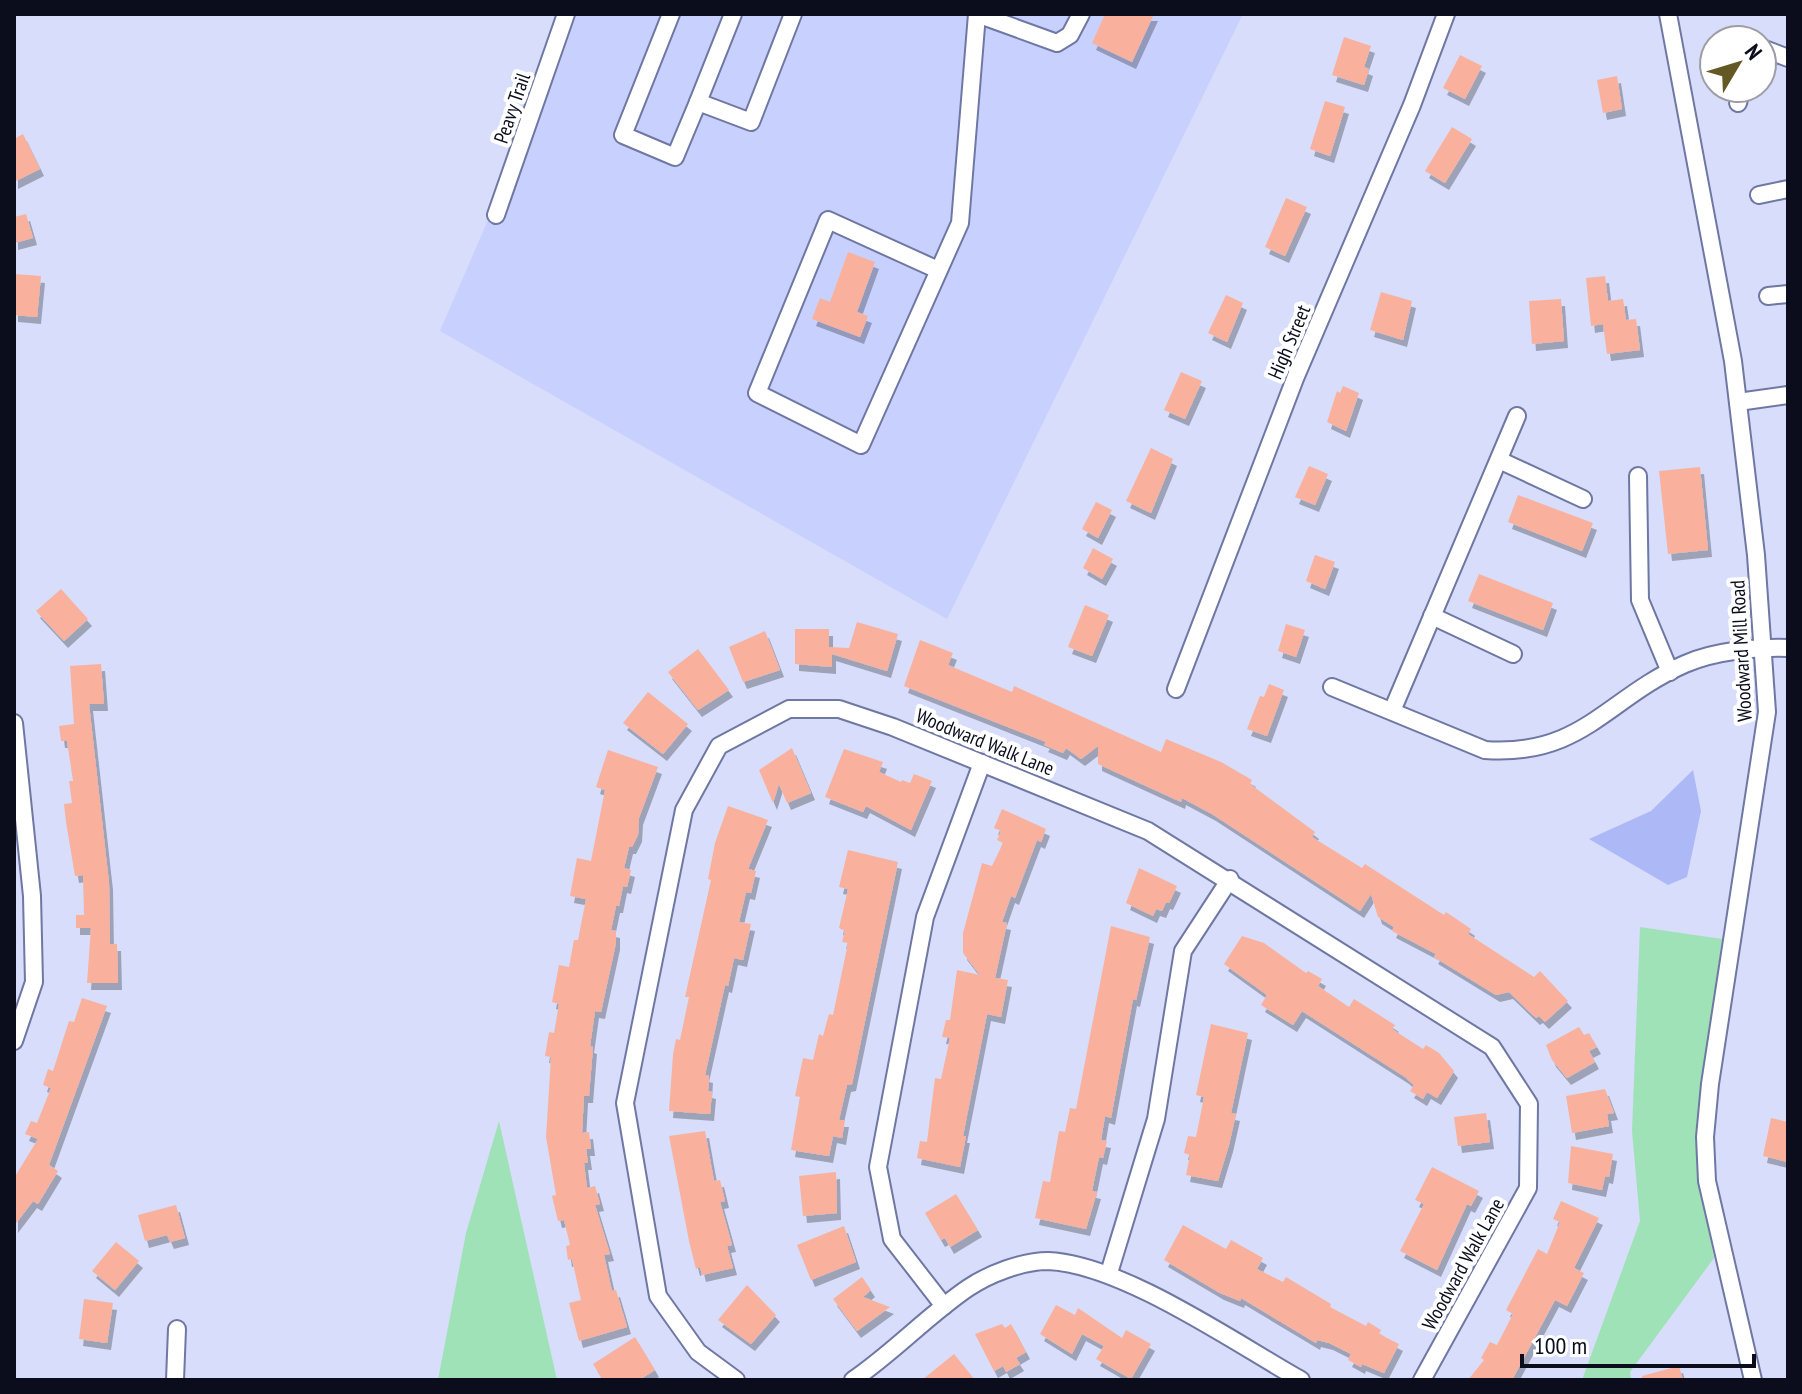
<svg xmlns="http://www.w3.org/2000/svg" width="1802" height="1394" font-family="'PT Sans Narrow',sans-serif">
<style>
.built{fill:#c8d1fe}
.green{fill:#a0e2b8}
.water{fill:#adb9f7}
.building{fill:#f9b19e;filter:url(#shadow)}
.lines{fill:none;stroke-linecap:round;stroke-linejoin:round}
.minor-casing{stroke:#6f77a3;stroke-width:20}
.minor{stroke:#fff;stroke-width:16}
.labels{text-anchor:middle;stroke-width:8;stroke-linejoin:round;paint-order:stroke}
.street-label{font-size:20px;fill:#0b0d1d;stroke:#fff}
</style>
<defs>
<filter id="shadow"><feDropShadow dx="4" dy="7" stdDeviation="0" flood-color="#0004"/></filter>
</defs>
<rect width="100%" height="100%" fill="#d7ddfa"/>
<path class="built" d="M577,14H1243L947,619L440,331Z"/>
<g class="green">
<path d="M1640,927L1722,939L1696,1134L1697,1168L1714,1258L1630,1372L1631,1380H1582L1640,1221L1632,1131Z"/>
<path d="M499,1121L557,1380H438L466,1233Z"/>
</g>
<path class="water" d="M1693,770L1701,811L1687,877L1668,885L1589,839L1651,811Z"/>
<g class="building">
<path d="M1105,14H1154L1132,62L1092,43Z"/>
<path d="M1344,37L1371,46L1364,67L1369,69L1364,85L1332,75Z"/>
<path d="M1460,55L1482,66L1465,99L1443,88Z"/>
<path d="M1617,76L1622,109L1603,113L1597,80Z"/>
<path d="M1325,101L1345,107L1330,156L1310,149Z"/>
<path d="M1452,127L1472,139L1445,183L1425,171Z"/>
<path d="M23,134L40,169L14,182V139Z"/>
<path d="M1286,198L1307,207L1285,256L1265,247Z"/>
<path d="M26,214L33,238L14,243V217Z"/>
<path d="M848,252L875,262L857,312L868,316L860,337L812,319L820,298L830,302Z"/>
<path d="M14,274L41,276L37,317L14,315Z"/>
<path d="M1605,276L1608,301L1623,299L1626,320L1636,319L1640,350L1607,354L1603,324L1591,326L1586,278Z"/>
<path d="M1381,292L1412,301L1403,340L1370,330Z"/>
<path d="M1226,295L1243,303L1227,342L1208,333Z"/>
<path d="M1561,299L1564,341L1532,344L1529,301Z"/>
<path d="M1181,372L1202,381L1185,419L1164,410Z"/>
<path d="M1343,386L1359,393L1346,431L1327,422L1337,391L1340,393Z"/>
<path d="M1151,448L1173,459L1151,513L1126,501Z"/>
<path d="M1309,466L1328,474L1315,505L1295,497Z"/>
<path d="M1700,467L1708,550L1668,554L1659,471Z"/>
<path d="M1518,495L1593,523L1582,551L1508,522Z"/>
<path d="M1096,502L1112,510L1098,538L1082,529Z"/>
<path d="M1093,548L1113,559L1102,579L1083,568Z"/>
<path d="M1315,555L1335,562L1325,589L1306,581Z"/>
<path d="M1479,574L1553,603L1543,630L1468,601Z"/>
<path d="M61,589L88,619L64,641L36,611Z"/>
<path d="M1085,605L1109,615L1092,656L1068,647Z"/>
<path d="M857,622L898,634L887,671L832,654V667L795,664V629H829V647L849,648Z"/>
<path d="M1286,624L1305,630L1296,657L1278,651Z"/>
<path d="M765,631L780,670L743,682L729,647Z"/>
<path d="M920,640L953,653L948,665L1012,692L1014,686L1161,752L1166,739L1221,762L1252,780L1250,784L1315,832L1312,837L1362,868L1365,864L1444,915L1446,912L1471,929L1468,934L1534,977L1540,971L1568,1001L1545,1022L1539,1016L1536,1018L1509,992L1496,995L1434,957L1436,954L1392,931L1394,927L1378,917L1371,894L1360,911L1212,814L1182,798L1181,802L1098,764V746L1081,759L1066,748L1063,753L1044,745L1046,742L904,686Z"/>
<path d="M698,649L729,690L698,710L668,672Z"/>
<path d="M101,664L104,704H89L109,883L110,944H117L118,983H87L91,928H76V915H84L83,875L75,876L66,822L64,804L72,803L69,781H73L67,741H61L59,726L74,724L70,666Z"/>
<path d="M1269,684L1284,690L1267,736L1247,729L1260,696L1264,697Z"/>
<path d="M648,692L688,724L663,754L623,723Z"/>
<path d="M792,748L811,793L787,803L779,784L773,803L759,770Z"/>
<path d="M844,749L883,762L879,772L901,782L902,780L910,783L914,774L932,781L911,830L866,806L863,812L825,797Z"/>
<path d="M608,750L658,767L639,818L638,835L632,847H629L624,868L631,870L627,887L623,886L619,906H616L611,930L616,931V943L601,1012L595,1011L590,1046L593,1047L589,1096H584L582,1133L589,1132L591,1149H586L588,1163H584L587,1188L595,1186L600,1204L595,1205L610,1254L604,1255L612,1291L616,1290L627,1327L579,1341L569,1303L581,1300L572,1259L568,1260L566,1246L570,1245L564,1220L558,1221L552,1196L556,1195L546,1137L551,1057L545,1056L549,1032L554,1033L559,1004L552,1002L559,965L569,967L574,940H578L586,899L570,896L577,858L591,861L605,790L596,787Z"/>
<path d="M728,806L768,820L748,869L756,871L751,893L746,892L739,922L751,924L743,960L734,958L728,986L725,985L705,1075L709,1076L708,1091L712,1092L710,1114L669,1111L673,1055L676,1039L680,1040L689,997H685L711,880L708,879L715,843Z"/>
<path d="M1002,809L1046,829L1041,842L1037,840L1015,898L1011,896L1002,922L1007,923L995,978L1008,980L1001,1017L987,1014L963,1136H966L960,1167L917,1158L920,1141L927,1142L935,1078L941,1079L950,1038L942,1037L946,1020H950L957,970L980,975L963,953V933L982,863L992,866L1003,843L997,840L1001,831L994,828Z"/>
<path d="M848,850L898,862L852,1084L847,1085L839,1120H845L842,1138L833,1136L829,1156L791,1150L800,1097L795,1096L803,1058L813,1060L819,1034L823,1036L829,1014L833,1015L848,943L842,942L845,931L839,928L848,889L839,887Z"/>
<path d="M1139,868L1177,886L1169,903L1166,902L1162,911L1156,909L1153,916L1126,903Z"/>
<path d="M1111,926L1150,937L1136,1000L1133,999L1111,1118L1105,1116L1101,1140L1107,1141L1103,1158L1099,1157L1092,1191L1097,1192L1086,1229L1035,1218L1043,1181L1050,1182L1059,1131L1065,1132L1070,1108L1076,1109Z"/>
<path d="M1242,936L1264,943L1306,973L1308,971L1322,979L1318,986L1349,1007L1354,999L1395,1025L1392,1029L1423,1049L1426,1045L1439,1053L1454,1071L1437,1098L1427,1092L1423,1099L1410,1091L1414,1085L1405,1077L1302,1011L1293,1025L1261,1005L1267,995L1224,964Z"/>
<path d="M82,998L107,1006L49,1165L58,1171L38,1204L33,1201L14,1226V1178L38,1139L25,1134L31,1121L37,1123L51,1088L43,1085L48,1069L53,1071L69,1021L74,1022Z"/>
<path d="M1211,1024L1248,1033L1231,1113L1236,1114L1229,1145L1218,1181L1186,1175L1190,1155L1184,1153L1188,1136L1196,1137L1204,1097L1196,1095Z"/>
<path d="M1579,1027L1584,1035L1589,1033L1597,1047L1589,1051L1595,1062L1567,1078L1552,1060L1546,1045Z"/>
<path d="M1605,1089L1614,1113L1607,1114L1609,1126L1572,1133L1566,1096Z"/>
<path d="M1486,1113L1490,1142L1458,1146L1454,1117Z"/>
<path d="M1771,1118L1788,1122V1162L1763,1156Z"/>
<path d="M705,1131L714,1181L720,1180L725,1201L720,1202L732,1245L727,1246L733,1268L702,1275L700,1267L696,1269L689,1241L669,1136Z"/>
<path d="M1571,1146L1613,1154L1609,1177L1605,1176L1602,1190L1568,1183Z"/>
<path d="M1432,1167L1479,1191L1471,1206L1467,1204L1437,1270L1400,1251L1424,1204L1415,1200Z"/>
<path d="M836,1172L837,1213L803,1216L799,1176Z"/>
<path d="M956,1194L978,1230L950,1247L945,1238L941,1240L925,1213Z"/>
<path d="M1561,1201L1599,1218L1574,1268L1584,1273L1567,1306L1555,1300L1512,1380H1468L1484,1360L1481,1358L1490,1342L1497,1345L1513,1314L1506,1310L1538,1249L1547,1254L1560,1222L1553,1219Z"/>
<path d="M176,1205L185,1238L170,1242L167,1235L145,1241L138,1215Z"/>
<path d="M1183,1225L1226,1249L1231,1240L1263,1258L1257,1269L1283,1282L1286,1277L1331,1304L1330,1307L1366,1326L1368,1322L1381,1330L1379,1334L1399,1344L1384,1373L1362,1364L1361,1367L1348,1360L1351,1354L1329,1343L1317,1340L1316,1343L1241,1298L1240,1301L1220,1293L1164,1260Z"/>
<path d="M844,1226L856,1262L811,1280L797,1245Z"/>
<path d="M116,1242L139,1261L115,1290L92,1271Z"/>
<path d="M862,1277L871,1290L863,1297L890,1307L857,1331L833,1299Z"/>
<path d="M747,1285L776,1315L751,1344L718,1320Z"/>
<path d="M84,1299L113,1303L107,1343L79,1339Z"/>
<path d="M1056,1305L1075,1315L1078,1308L1122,1338L1126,1330L1151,1344L1131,1379L1096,1359L1104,1346L1082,1334L1072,1354L1040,1334Z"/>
<path d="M1002,1324L1005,1328L1011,1324L1026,1352L1016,1358L1020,1364L1006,1372L1003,1366L994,1371L975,1334Z"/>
<path d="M635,1337L655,1370L639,1380H603L593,1364Z"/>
<path d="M954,1354L975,1380H922Z"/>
<path d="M1679,1366L1683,1380H1642V1376Z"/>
</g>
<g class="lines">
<defs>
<g id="minor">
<path d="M671,14L623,135L675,157L698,102L751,122L793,14"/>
<path d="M977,14L1057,43L1070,35L1081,14"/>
<path d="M1668,14L1733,361L1756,555L1767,712L1710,1084L1705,1137L1707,1181L1753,1380"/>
<path d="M1762,48L1788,58"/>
<path d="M698,102L733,14"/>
<path d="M1738,103L1742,88"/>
<path d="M1759,195L1788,189"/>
<path d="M496,215L566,14"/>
<path d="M938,270L828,220L757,393L861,445L960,223L977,14"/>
<path d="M1768,296L1788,294"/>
<path d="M1738,402L1788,395"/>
<path d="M1499,460L1583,499"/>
<path d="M1638,476L1640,600L1670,672"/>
<path d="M1432,616L1513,654"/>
<path d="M1332,687L1485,750C1582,757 1607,698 1685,664C1714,651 1756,647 1788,648"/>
<path d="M1176,689L1296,376L1412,105L1446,14"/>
<path d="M1392,711L1517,416"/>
<path d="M14,723L32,896L34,982L14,1041"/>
<path d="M1109,1273L1156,1119L1183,951L1230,879"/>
<path d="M944,1306L892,1239L878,1167L925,917L982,763"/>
<path d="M175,1380L177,1329"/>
<path d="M736,1380L698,1352L658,1296L625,1103L684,810L719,746L789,709H839L893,727L1148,831L1492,1047L1529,1104L1528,1188L1422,1380"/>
<path d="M853,1380C894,1352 927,1316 968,1288C989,1274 1022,1261 1048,1261C1122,1264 1235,1343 1301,1380"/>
</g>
</defs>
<use href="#minor" class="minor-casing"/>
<use href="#minor" class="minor"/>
</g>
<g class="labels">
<g class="street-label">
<text transform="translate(512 108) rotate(-71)" y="7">Peavy Trail</text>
<text transform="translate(1289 342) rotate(-67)" y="7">High Street</text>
<text transform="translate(1741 651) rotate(-93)" y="7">Woodward Mill Road</text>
<text transform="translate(985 742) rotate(22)" y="7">Woodward Walk Lane</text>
<text transform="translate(1463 1264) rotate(-61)" y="7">Woodward Walk Lane</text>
</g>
</g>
<rect width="1802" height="1394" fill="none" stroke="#0b0d1d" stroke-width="32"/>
<g transform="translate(1738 64) rotate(52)"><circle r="38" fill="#ffffff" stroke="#9d9ea5" stroke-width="2"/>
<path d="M0-6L14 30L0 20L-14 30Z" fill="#645824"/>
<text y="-12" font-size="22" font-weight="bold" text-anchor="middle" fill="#0b0d1d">N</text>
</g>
<path d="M1522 1354v12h232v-12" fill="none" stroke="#0b0d1d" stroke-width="4"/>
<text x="1534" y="1354" font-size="24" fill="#0b0d1d" stroke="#ffffff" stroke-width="6" paint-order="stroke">100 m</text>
</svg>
